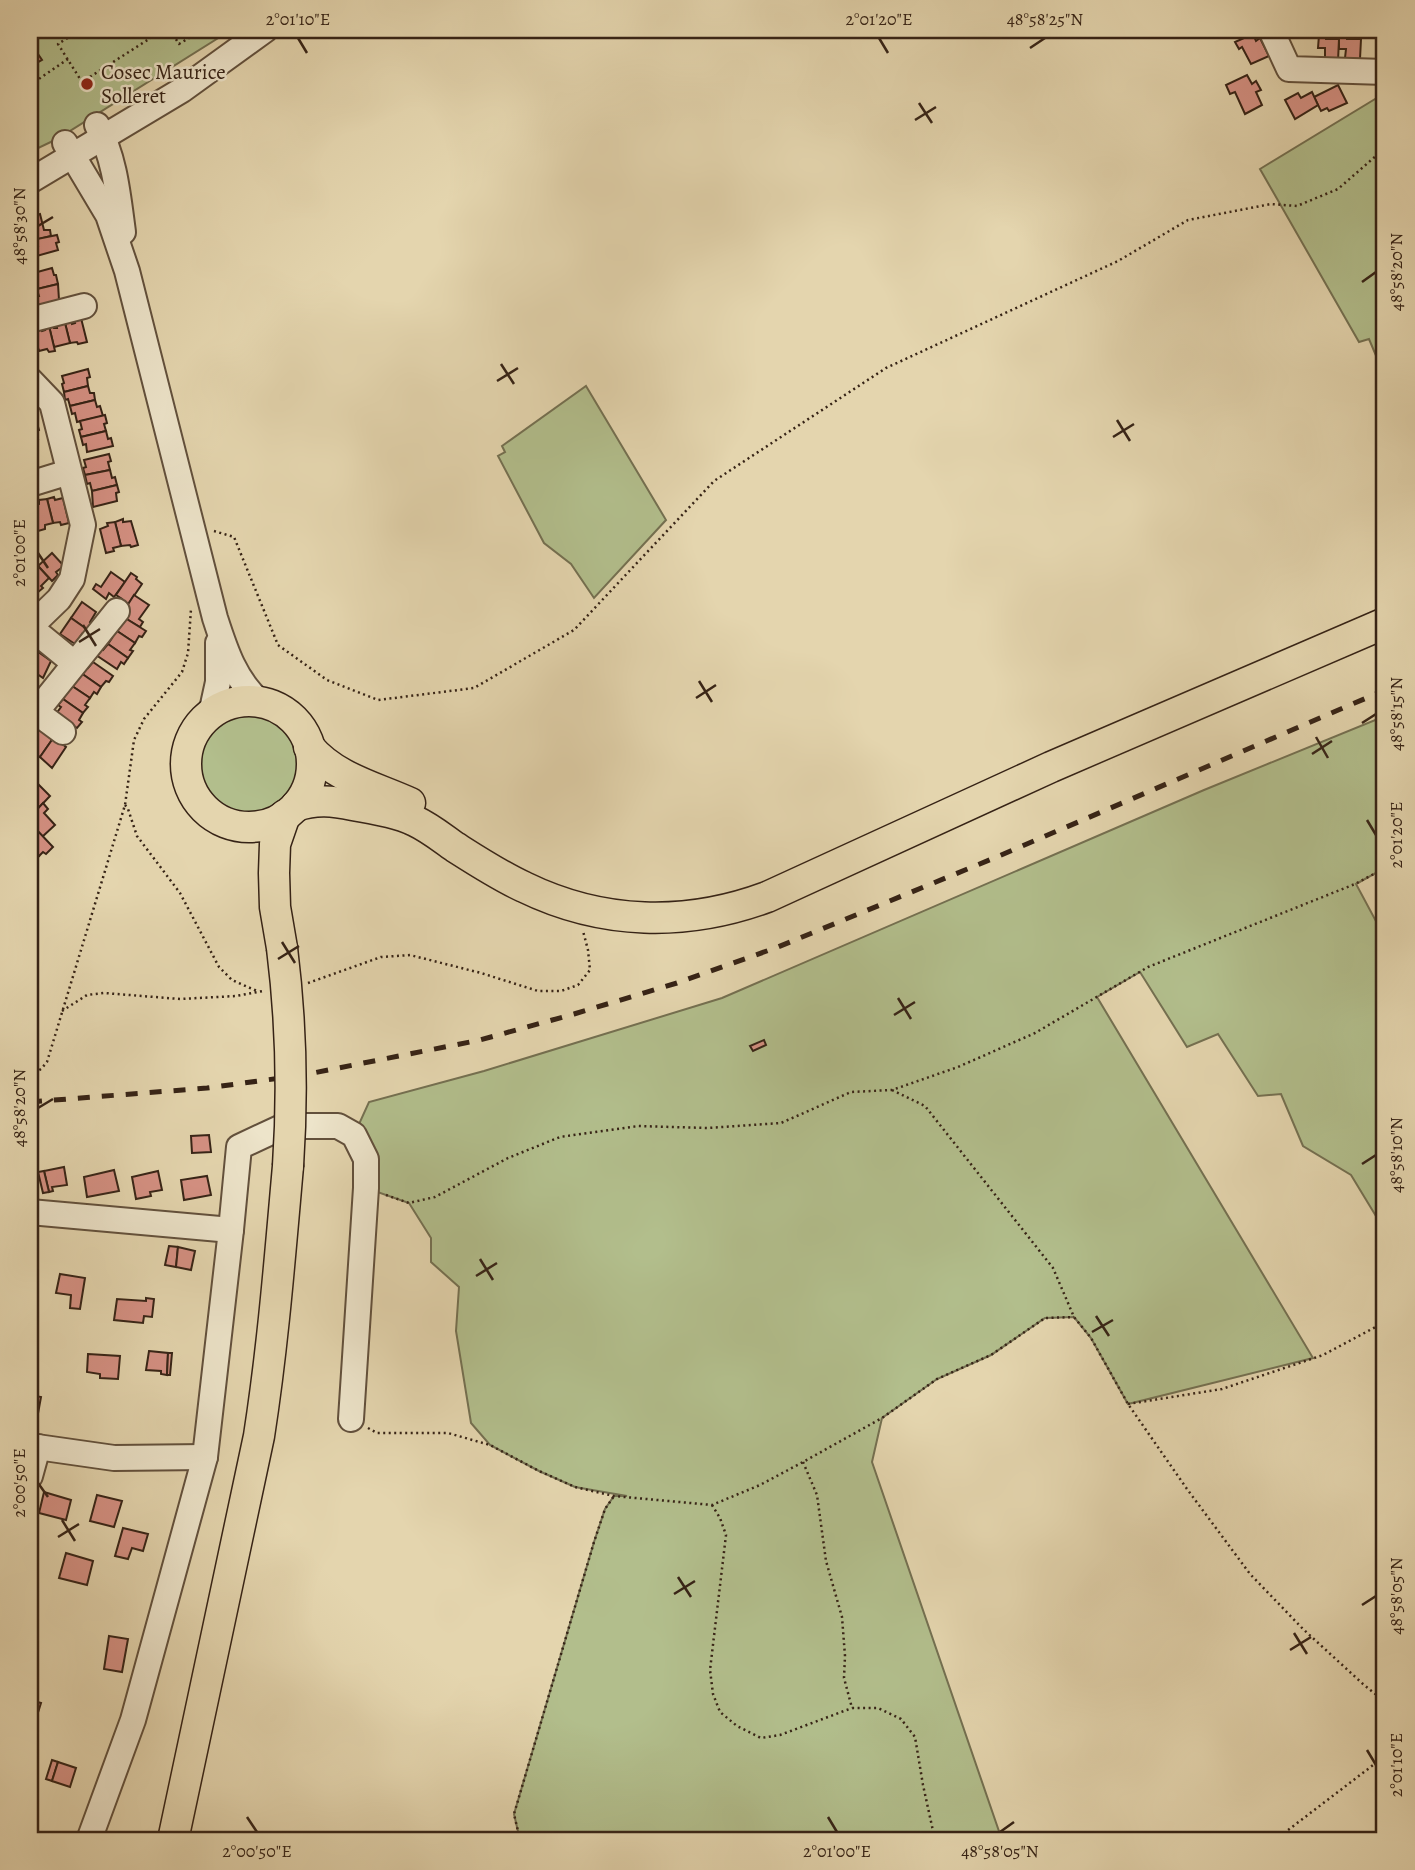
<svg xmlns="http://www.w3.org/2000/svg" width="1415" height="1870" font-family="Alegreya,serif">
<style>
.green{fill:#b2be8c;stroke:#747051;stroke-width:2}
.building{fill:#d69184;stroke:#362316;stroke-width:2}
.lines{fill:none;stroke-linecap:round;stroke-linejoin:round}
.minor-casing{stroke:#62503c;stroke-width:28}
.major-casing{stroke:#362316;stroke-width:33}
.path{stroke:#362316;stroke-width:2.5;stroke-dasharray:2 3.5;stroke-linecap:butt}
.minor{stroke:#ede4ca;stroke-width:24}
.major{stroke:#e4d5ae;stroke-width:30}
.rail{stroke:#362316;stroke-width:5;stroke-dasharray:12 12;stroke-linecap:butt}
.major-bridge-casing{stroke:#362316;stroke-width:33;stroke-linecap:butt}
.major-bridge{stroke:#e4d5ae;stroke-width:30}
.ticks{fill:none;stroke:#362316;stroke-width:2.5}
.poi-dot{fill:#8f2418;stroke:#ede4ca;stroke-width:2.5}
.labels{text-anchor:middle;stroke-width:5;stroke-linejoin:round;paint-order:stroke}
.poi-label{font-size:21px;fill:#362316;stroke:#ede4ca;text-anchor:start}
.neatline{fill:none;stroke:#362316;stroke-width:2.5}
.ticks-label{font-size:18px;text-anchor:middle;fill:#362316}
</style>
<rect width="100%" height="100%" fill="#e4d5ae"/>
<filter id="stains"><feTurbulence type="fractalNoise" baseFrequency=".00286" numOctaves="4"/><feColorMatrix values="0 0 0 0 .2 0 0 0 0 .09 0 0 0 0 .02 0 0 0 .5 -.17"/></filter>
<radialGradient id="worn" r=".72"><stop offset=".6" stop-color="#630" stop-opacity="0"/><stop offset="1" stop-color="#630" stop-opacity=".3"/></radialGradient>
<g class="green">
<path d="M30,30H231L57,139L30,152Z"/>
<path d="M1385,93V377L1369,339L1359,342L1260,169Z"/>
<path d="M586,386L666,520L594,598L571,564L544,543L498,456L505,452L502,446Z"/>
<circle cx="249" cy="764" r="50"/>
<path d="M1385,716V868L1356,884L1385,938V1231L1351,1175L1303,1146L1281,1094L1258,1096L1218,1034L1187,1047L1140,972L1097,997L1313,1358L1128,1404L1091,1338L1074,1317L1045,1318L991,1355L937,1379L882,1418L872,1462L1002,1840H520L514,1814L594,1542L605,1509L614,1496H627L575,1487L539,1471L490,1445L471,1423L456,1331L459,1287L431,1262V1238L409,1203L366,1188L354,1135L369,1102L484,1071L722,998L1204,790Z"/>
</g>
<g class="building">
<path d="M1253,34L1256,41L1260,38L1269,56L1251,64L1242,47L1239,49L1235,42Z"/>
<path d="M1319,35H1326V39H1339L1338,61L1325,60V48H1318Z"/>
<path d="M1339,36H1347V39H1361L1360,59L1345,58L1346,49H1339Z"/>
<path d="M38,54L42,60L31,66L37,76L30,81V59Z"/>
<path d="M1247,75L1252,84L1256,81L1261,90L1256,92L1262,105L1245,114L1235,92L1230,94L1226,85Z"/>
<path d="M1338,85L1347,103L1329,111L1327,108L1321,111L1314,97Z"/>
<path d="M1312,92L1318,105L1295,119L1285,100L1298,93L1301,98Z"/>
<path d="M40,214L44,230H50L51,236L35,240L33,233L30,234V217Z"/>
<path d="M57,235L59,242L56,243L58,250L33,257L31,249L38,246L37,243L33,245L32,240Z"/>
<path d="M52,268L54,275H56L58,284L33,290L32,284L36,282L34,280L30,281V274Z"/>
<path d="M58,284L59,300L35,306L32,298L39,296L38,293L34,294L33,290Z"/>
<path d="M71,318L72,324L75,323L74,319L81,318L87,342L78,344L77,342L70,343L64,319Z"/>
<path d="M64,319L70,343L54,347L49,326L54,325V328H57L56,321Z"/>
<path d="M40,326L42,331L45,330L44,327L49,326L55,351L49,352L47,349L39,351L32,327Z"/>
<path d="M88,369L90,377L87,378L88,386L64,392L62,384L64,383L62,376Z"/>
<path d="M88,386L90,393H94L95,400L70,406L68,399L65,400L64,392Z"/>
<path d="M95,400L97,407L100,406L103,416L77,422L75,413L72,414L70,406Z"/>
<path d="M105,415L107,423L104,424L106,431L81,437L79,430L82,429L80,421Z"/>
<path d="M37,423L39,430L36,432L38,439L30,441V425Z"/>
<path d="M106,431L108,439L111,438L113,446L87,452L86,444L83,445L81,437Z"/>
<path d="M109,454L111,461L108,462L110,470L85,475L83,468L86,467L84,460Z"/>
<path d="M110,470L112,478L115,477L117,485L92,491L90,483L87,484L85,475Z"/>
<path d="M117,485L119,492L116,493L117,501L93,507L92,491Z"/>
<path d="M54,497L55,500L63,498L69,523L61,525L60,522L53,523L47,499Z"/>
<path d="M47,499L53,523L45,525V529L38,531L32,506L39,504V500Z"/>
<path d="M123,519V522L131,521L138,545L131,547L130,545L121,546L115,522Z"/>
<path d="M115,522L121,546L113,548L114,551L106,553L100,529L108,526L107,523Z"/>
<path d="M52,553L64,566L56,572L58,575L52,581L38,566Z"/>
<path d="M38,566L49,578L41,586L43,588L37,593L30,586V573Z"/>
<path d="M111,572L125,582L114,597L109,593L106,599L93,589L96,584L101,587Z"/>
<path d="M131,573L137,577L136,579L142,584L127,606L121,602L122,599L116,595Z"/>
<path d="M134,595L149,605L139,619L143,622L140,627L125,618V609Z"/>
<path d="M82,602L96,612L90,622L92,624L88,630L71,618Z"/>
<path d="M71,618L88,630L84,636L82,634L75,644L60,634Z"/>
<path d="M125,618L146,631L142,637L139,636L135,643L114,629Z"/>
<path d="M114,629L135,643L130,650L133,651L128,658L108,644L112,638L109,636Z"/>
<path d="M108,644L128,658L124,664L121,662L117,669L96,655L100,649L103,650Z"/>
<path d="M34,649L51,661L43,678L30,669V656Z"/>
<path d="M93,662L113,676L109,682L106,681L101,687L81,673L85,666L88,668Z"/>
<path d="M81,673L101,687L97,694L94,692L90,698L69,684Z"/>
<path d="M69,684L90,698L85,705L88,707L83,713L63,699L67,692Z"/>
<path d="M63,699L83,713L79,720L82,722L77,728L56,714L61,707L58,705Z"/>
<path d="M33,725L39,730L30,743V726L31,727Z"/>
<path d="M39,730L54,737L40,757L33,752L30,753V743Z"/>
<path d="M54,737L66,747L52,768L40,757Z"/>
<path d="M39,785L50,796L32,815L30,813V794Z"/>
<path d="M43,803L48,809L44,813L55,825L42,837L30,824L34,821L31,816Z"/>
<path d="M35,828L53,847L46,854L43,852L39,856L30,847V833Z"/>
<path d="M30,847L39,856L32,863L30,861Z"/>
<path d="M764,1040L766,1045L753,1051L750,1046Z"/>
<path d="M209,1135L211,1152L192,1153L191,1136Z"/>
<path d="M64,1167L67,1185L52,1187L53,1191L49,1192L44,1171Z"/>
<path d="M114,1170L119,1191L87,1197L84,1177Z"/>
<path d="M44,1171L49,1192L43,1193L38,1172Z"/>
<path d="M158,1171L162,1190L150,1192L151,1196L136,1199L132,1177Z"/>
<path d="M207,1176L211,1195L184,1200L181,1180Z"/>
<path d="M169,1246L178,1247L176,1267L165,1265Z"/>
<path d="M178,1247L195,1251L191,1270L176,1267Z"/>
<path d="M60,1274L85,1278L80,1309L70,1308L71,1295L56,1293Z"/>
<path d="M146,1298L154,1299L152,1317L144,1316L143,1323L114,1320L117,1299L146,1301Z"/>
<path d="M149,1351L168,1353L167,1375L161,1374V1371L146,1370Z"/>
<path d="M168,1353H172L170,1375H167Z"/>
<path d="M88,1354L120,1356L118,1379L100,1378V1374L87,1372Z"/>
<path d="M30,1395L41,1397L37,1419L30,1417Z"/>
<path d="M44,1492L71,1500L66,1520L39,1513Z"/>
<path d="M97,1495L122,1501L114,1527L90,1521Z"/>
<path d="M123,1528L148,1534L143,1551L132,1548L128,1559L115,1556Z"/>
<path d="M66,1553L93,1561L87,1585L59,1578Z"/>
<path d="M109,1636L128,1639L122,1672L104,1669Z"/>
<path d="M30,1700L41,1703L36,1719L30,1717Z"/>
<path d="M52,1760L58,1762L52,1781L46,1779Z"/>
<path d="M58,1762L76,1768L70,1787L52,1781Z"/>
</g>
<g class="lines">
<defs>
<g id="minor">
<path d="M1271,30L1289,69L1385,72"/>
<path d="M97,125C115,158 118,195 123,232"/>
<path d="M65,143L108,215L127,271L215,618C225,649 235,681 261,703"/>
<path d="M30,181L182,90L265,30"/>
<path d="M30,320L84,306"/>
<path d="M30,380L52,403L83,525L72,579L59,599L30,627"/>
<path d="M30,484L69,472"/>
<path d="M30,627L74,663"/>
<path d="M211,714L218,682V643"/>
<path d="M63,732L36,712L117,611"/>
<path d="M30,1212L231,1230"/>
<path d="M30,1446L114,1458L205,1457"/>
<path d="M30,1476L38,1447"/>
<path d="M89,1840L133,1720L205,1457L231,1230L239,1147L284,1126H338L354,1135L366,1159V1188L351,1419"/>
</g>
<g id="major">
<circle cx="249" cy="764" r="63"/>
<path d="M309,747C335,778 375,787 410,803"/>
<path d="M296,806C316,799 333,801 353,805C374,809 396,812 415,821C430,828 442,838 455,847C477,861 500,876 524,887C602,925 686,927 767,897L1051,767L1385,623"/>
<path d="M282,948L275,907L274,873L275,844L285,815"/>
<path d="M173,1840L259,1436C273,1346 280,1256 288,1166"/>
</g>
</defs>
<use href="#minor" class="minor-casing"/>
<use href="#major" class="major-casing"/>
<g class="path">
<path d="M170,30L179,44L202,30"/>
<path d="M77,32L58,44L82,82L163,30"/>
<path d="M30,85L68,59"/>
<path d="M214,531L234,537L278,645L327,680L378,700L474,688L574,630L714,481L886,368L1118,261L1188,220L1271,204L1297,206L1338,189L1385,148"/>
<path d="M125,805L128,809L137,836L180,893L219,967L232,980L257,991"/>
<path d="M308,983L381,957L410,955L481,973L538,991H561L578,985L590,970L588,950L583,931"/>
<path d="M62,1011L87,995L104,993L180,999L236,996L263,991"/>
<path d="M30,1076L41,1069L47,1062L125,805L134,740L144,719L182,672L188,653L191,609"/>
<path d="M892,1090L925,1106L1053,1268L1074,1317L1091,1338L1128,1404L1187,1489L1250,1574L1303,1629L1363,1684L1385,1702"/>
<path d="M386,1195L409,1203L435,1197L508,1158L560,1137L638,1126L707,1128L781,1123L851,1092L892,1090L958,1067L1035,1033L1148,967L1355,884L1385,868"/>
<path d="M1128,1404L1222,1389L1323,1355L1385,1322"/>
<path d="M368,1428L377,1433H448L490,1445L539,1471L575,1487L614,1496L712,1505L760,1485L803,1462L882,1418L937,1379L991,1355L1045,1318L1074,1317"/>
<path d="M803,1462L817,1495L826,1561L842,1617L845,1656L844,1678L852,1708H878L901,1719L915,1737L923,1785L935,1840"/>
<path d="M712,1505L720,1518L726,1535L710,1670L713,1694L720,1712L737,1726L761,1738L780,1735L852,1708"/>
<path d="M520,1840L514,1814L594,1542L605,1509L614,1496"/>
<path d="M1275,1840L1385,1756"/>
</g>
<use href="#minor" class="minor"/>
<use href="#major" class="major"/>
<path class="rail" d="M30,1102L207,1088L303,1075L480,1040L574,1014L677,983L778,947L999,856L1385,690"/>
<defs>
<path id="major-bridge" d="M282,948C291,1020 293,1093 288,1166"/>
</defs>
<use href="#major-bridge" class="major-bridge-casing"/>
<use href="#major-bridge" class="major-bridge"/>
</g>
<path class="ticks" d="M298,38L307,53M879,38L888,53M1030,48L1045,38M919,103L932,123M915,120L936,107M38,226L53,217M1362,282L1376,272M501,364L514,384M497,381L518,368M1117,420L1130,441M1113,437L1134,424M38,553L48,568M83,625L96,646M79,642L100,629M699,681L712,702M696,698L716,685M1362,723L1376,714M1316,737L1328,758M1312,754L1332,741M1367,820L1376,835M282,942L295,963M278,959L299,946M898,998L911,1019M894,1015L915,1002M38,1108L53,1099M1362,1164L1376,1155M480,1259L493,1280M476,1276L497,1263M1096,1316L1109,1336M1092,1332L1113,1320M38,1483L48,1497M62,1520L75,1541M58,1537L79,1524M678,1577L691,1597M674,1594L695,1581M1362,1605L1376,1596M1294,1633L1307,1654M1290,1650L1311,1637M1367,1750L1376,1765M247,1817L257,1832M828,1817L837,1832M1000,1832L1014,1822"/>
<circle class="poi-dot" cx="87" cy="84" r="7"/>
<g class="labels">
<g class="poi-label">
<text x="101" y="79">Cosec Maurice<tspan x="101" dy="24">Solleret</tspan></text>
</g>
</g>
<rect width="1415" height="1870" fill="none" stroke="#e4d5ae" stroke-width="77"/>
<rect x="38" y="38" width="1338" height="1794" class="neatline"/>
<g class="ticks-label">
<text x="298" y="25">2°01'10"E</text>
<text x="879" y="25">2°01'20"E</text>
<text x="1045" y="25">48°58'25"N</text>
<text transform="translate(19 226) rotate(-90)" y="6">48°58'30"N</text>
<text transform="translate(1396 272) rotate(-90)" y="6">48°58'20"N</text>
<text transform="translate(19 553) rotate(-90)" y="6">2°01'00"E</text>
<text transform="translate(1396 714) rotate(-90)" y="6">48°58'15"N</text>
<text transform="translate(1396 835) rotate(-90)" y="6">2°01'20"E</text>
<text transform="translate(19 1108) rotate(-90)" y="6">48°58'20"N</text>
<text transform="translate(1396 1155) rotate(-90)" y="6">48°58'10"N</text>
<text transform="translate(19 1483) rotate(-90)" y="6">2°00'50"E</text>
<text transform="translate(1396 1596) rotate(-90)" y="6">48°58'05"N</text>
<text transform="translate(1396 1765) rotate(-90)" y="6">2°01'10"E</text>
<text x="257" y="1857">2°00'50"E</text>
<text x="837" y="1857">2°01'00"E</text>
<text x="1000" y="1857">48°58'05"N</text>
</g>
<rect width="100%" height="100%" filter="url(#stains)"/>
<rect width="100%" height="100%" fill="url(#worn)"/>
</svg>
